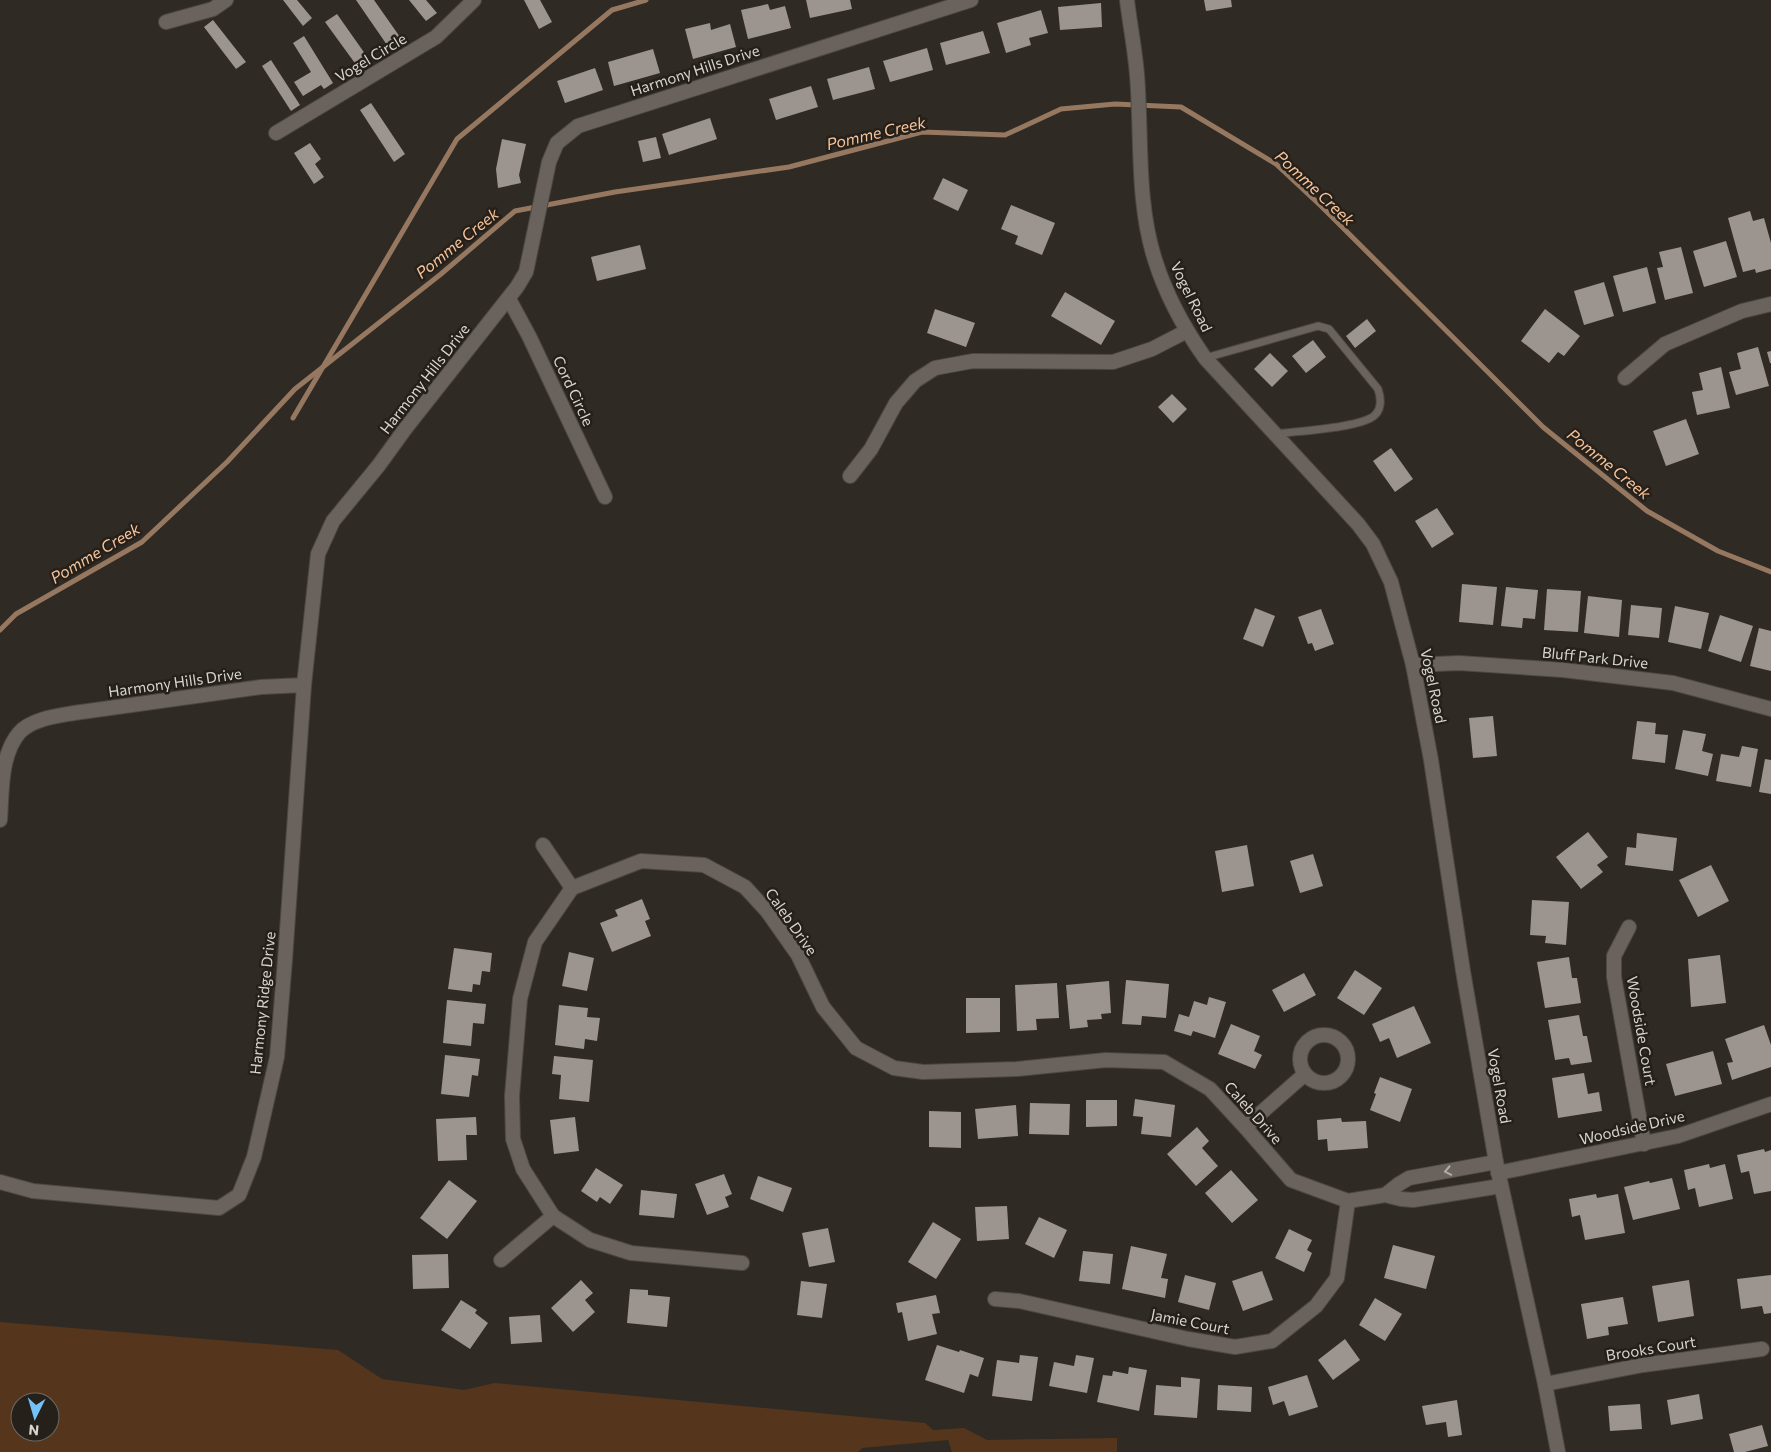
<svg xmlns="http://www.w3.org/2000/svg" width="1771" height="1452" font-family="Commissioner,sans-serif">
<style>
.green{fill:#55361c;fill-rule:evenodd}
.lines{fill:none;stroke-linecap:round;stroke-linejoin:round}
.stream{stroke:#967860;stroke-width:5}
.building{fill:#9c948e}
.service-casing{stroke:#4e4844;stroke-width:9}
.minor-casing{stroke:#4e4844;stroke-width:16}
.tertiary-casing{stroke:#4e4844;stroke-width:16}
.service{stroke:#6a635d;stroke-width:7}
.minor{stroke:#6a635d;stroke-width:14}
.tertiary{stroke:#6a635d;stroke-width:14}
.oneway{stroke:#b2aca8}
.labels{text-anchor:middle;stroke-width:5;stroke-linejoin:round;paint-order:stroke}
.street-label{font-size:15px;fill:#d8d4d0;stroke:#26201b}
.water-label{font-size:16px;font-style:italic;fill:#f8c49a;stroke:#26201b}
</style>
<rect width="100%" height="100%" fill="#302a25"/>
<path class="green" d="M0,1322L338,1350L382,1379L464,1390L495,1383L925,1423L933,1430L964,1428L987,1440L1117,1438V1452H952L948,1440L862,1448L858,1452H0ZM20,1402H50V1432H20Z"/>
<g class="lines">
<g class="stream">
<path d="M293,418L457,139L612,10L646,0"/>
<path d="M0,630L16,614L142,542L227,462L295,389L441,274L515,211L615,192L789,167L922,132L1005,135L1061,109L1115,104L1181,107L1276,164L1321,206L1543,427L1647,511L1718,551L1771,572"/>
</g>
</g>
<g class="building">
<path d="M283,0H297L312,18L303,26Z"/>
<path d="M356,0H374L400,37L387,45Z"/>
<path d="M409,0H426L437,13L426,21Z"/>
<path d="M524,0H540L552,22L539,29Z"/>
<path d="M806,0H850L852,9L810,18Z"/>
<path d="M1204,0H1231L1232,7L1206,11Z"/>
<path d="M1101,3L1102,27L1060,30L1058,7Z"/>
<path d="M768,4L770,10L785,6L791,28L748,39L741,10Z"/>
<path d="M1041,10L1048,33L1029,38L1031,45L1006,53L997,23Z"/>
<path d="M337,14L368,58L357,66L325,22Z"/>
<path d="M213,20L246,62L236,69L204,27Z"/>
<path d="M710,23L711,30L730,24L736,47L693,59L685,29Z"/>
<path d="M983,31L990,53L946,65L940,43Z"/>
<path d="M304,36L333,83L324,89L321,85L303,96L294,82L311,72L293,43Z"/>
<path d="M927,48L933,70L890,82L883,61Z"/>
<path d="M653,49L660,73L614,86L608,62Z"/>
<path d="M271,60L300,105L291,111L262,66Z"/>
<path d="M869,67L875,89L833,100L827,79Z"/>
<path d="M595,68L603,90L565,103L557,81Z"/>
<path d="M811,86L818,107L776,120L769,99Z"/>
<path d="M371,103L405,154L394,162L360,110Z"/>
<path d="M710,118L717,139L669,155L662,134Z"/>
<path d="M656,137L661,158L643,162L638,141Z"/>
<path d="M502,139L526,144L519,175L521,183L498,188L496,169Z"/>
<path d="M310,143L321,159L315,164L324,177L314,184L294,153Z"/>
<path d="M943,178L968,190L958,211L933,199Z"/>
<path d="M1011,205L1055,223L1042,255L1015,244L1018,236L1001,229Z"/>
<path d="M1750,211L1753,221L1764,218L1771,243V269L1756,273L1755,269L1743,272L1728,218Z"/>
<path d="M1726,241L1737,277L1704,287L1693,251Z"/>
<path d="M640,245L646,269L597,281L591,257Z"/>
<path d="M1681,247L1693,293L1665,300L1657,268L1663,267L1659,252Z"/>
<path d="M1647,267L1656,303L1623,312L1613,276Z"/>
<path d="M1604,282L1614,316L1584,325L1574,291Z"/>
<path d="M1065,292L1115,321L1101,345L1051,316Z"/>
<path d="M935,309L975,323L966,347L927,333Z"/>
<path d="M1545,309L1580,336L1564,356L1558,352L1549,363L1521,341Z"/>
<path d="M1367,319L1376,331L1355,348L1346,336Z"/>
<path d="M1313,340L1326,357L1306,373L1292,356Z"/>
<path d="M1758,347L1769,386L1736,395L1729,372L1741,369L1737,353Z"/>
<path d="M1771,351V363H1770L1767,352Z"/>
<path d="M1270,353L1288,371L1272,387L1254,369Z"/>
<path d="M1721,367L1730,408L1697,415L1692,392L1703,390L1699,373Z"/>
<path d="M1172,394L1187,409L1173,423L1158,407Z"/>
<path d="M1686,419L1699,454L1666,466L1653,431Z"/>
<path d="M1391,448L1413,479L1395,492L1373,461Z"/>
<path d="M1437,508L1454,534L1432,548L1415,521Z"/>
<path d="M1462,584L1497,587L1493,625L1459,622Z"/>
<path d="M1506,587L1538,590L1535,619L1523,618L1522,628L1501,626Z"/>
<path d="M1547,589L1581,591L1578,632L1544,630Z"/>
<path d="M1588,596L1622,600L1619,637L1584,633Z"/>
<path d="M1631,605L1662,608L1659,638L1628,635Z"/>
<path d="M1675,606L1709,613L1701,649L1668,642Z"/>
<path d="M1255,608L1275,616L1263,647L1243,639Z"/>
<path d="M1321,609L1334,644L1315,651L1312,643L1308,644L1298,617Z"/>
<path d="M1720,615L1753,626L1741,662L1708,651Z"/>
<path d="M1759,628L1771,631V671L1750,666Z"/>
<path d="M1493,716L1497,756L1473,758L1469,718Z"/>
<path d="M1637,721L1656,723L1655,734L1668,735L1665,763L1632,759Z"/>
<path d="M1683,730L1706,734L1702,751L1713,754L1708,776L1675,769Z"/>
<path d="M1742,746L1758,749L1751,787L1716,781L1721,754L1739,757Z"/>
<path d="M1765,759L1771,760V794L1759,792Z"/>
<path d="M1588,832L1608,857L1597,865L1603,872L1581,889L1556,857Z"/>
<path d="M1637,833L1677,838L1673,871L1625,865L1627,847L1636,848Z"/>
<path d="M1247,845L1254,886L1222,892L1215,851Z"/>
<path d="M1313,854L1323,886L1300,893L1290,861Z"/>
<path d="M1711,865L1729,901L1698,917L1679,880Z"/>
<path d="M642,899L650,919L645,921L651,936L612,952L600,923L618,916L615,910Z"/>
<path d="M1532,900L1569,902L1566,945L1545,943L1546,936L1530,935Z"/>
<path d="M454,948L492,953L490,972L482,971L480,985L473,984L472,992L448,989Z"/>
<path d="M569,952L594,958L587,991L562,986Z"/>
<path d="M1720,955L1726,1003L1691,1007L1688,959Z"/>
<path d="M1569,957L1572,978H1577L1581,1003L1545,1008L1537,962Z"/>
<path d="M1355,970L1382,988L1364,1015L1337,998Z"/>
<path d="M1304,973L1316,995L1284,1012L1272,990Z"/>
<path d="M1126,980L1169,984L1166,1018L1142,1016L1141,1025L1122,1024Z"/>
<path d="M1109,981L1111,1013L1101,1014L1102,1019L1087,1020L1088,1027L1070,1029L1066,985Z"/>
<path d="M1057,983L1059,1018L1036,1019L1037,1030L1017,1031L1015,985Z"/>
<path d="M1209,997L1226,1002L1215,1038L1193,1031L1191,1036L1174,1031L1179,1014L1189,1017L1194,1001L1207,1005Z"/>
<path d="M966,998H1000V1032L966,1033Z"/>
<path d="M447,1000L486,1004L484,1024L473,1023L471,1046L443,1043Z"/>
<path d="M559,1005L588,1008L587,1017L600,1018L597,1041L585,1039L584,1049L555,1045Z"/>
<path d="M1414,1006L1431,1043L1397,1058L1389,1038L1380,1042L1372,1024Z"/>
<path d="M1579,1015L1583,1036H1587L1592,1062L1571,1065L1569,1058L1555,1060L1548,1020Z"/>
<path d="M1231,1024L1260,1036L1254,1051L1262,1055L1255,1069L1218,1054Z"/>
<path d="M1764,1025L1771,1045V1067L1732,1080L1727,1063L1733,1062L1725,1039Z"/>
<path d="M1713,1051L1722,1084L1675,1096L1666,1064Z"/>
<path d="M445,1055L480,1059L478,1076L472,1075L469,1097L441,1094Z"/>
<path d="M554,1056L593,1060L589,1102L559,1099L561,1075L552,1074Z"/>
<path d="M1584,1073L1588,1094L1599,1092L1602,1111L1558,1118L1552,1078Z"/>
<path d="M1380,1077L1412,1089L1400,1122L1370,1110L1376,1094L1374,1093Z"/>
<path d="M1135,1099L1175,1105L1171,1137L1141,1134L1143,1117L1133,1116Z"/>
<path d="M1086,1100H1117V1126L1086,1127Z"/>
<path d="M1030,1103L1070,1104L1069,1135L1029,1134Z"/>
<path d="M1016,1105L1018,1136L978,1139L975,1109Z"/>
<path d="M929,1111L961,1112V1148L929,1147Z"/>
<path d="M476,1117L477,1135H466L467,1160L438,1161L436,1119Z"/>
<path d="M575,1117L579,1151L554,1154L550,1120Z"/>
<path d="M1341,1118L1342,1122L1366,1121L1368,1148L1328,1151L1327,1139L1318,1140L1317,1120Z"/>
<path d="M1197,1127L1209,1141L1202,1148L1218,1166L1196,1186L1167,1154Z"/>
<path d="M1764,1149L1765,1152L1771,1150V1191L1754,1194L1749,1171L1741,1173L1737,1155Z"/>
<path d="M1709,1164L1710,1168L1725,1164L1733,1199L1699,1207L1695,1188L1688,1190L1684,1170Z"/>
<path d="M596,1168L623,1185L610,1204L600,1197L597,1202L581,1191Z"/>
<path d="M1231,1170L1258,1200L1232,1223L1205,1193Z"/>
<path d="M724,1174L732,1194L725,1197L729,1207L707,1215L695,1184Z"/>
<path d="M758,1176L792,1188L783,1212L750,1199Z"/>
<path d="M1672,1178L1680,1209L1633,1220L1624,1187L1649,1181L1650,1183Z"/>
<path d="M449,1180L477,1201L447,1239L420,1218Z"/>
<path d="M641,1190L677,1194L674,1218L639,1215Z"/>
<path d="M1596,1194L1597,1198L1618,1194L1625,1233L1585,1240L1580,1215L1572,1217L1569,1199Z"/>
<path d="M1007,1206L1009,1239L977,1241L975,1207Z"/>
<path d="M1039,1217L1067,1230L1054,1258L1025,1244Z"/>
<path d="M933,1222L961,1239L936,1279L908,1262Z"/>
<path d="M828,1228L835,1262L809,1267L802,1233Z"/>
<path d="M1289,1229L1312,1240L1307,1250L1312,1253L1304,1272L1275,1258Z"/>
<path d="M1393,1245L1435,1256L1426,1289L1384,1278Z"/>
<path d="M1131,1246L1167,1254L1161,1278L1168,1279L1165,1298L1122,1289Z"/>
<path d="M1083,1251L1113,1254L1110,1284L1079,1281Z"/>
<path d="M448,1254L449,1288L413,1289L412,1255Z"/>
<path d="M1262,1271L1273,1300L1243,1311L1232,1281Z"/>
<path d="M1185,1275L1216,1283L1209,1310L1178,1302Z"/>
<path d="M1771,1275V1313L1764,1314L1762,1306L1741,1309L1737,1279Z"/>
<path d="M581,1280L593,1293L585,1300L595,1312L573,1332L551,1308Z"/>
<path d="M1689,1280L1694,1316L1658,1322L1652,1286Z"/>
<path d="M801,1281L827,1284L822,1318L797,1315Z"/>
<path d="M630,1289L648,1290V1295L670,1297L667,1327L627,1323Z"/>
<path d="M936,1295L940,1313L932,1314L937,1334L908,1341L902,1312L898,1313L896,1303Z"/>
<path d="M1623,1297L1628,1324L1608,1327L1609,1335L1587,1339L1581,1304Z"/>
<path d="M1375,1298L1402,1314L1385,1341L1359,1325Z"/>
<path d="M461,1300L477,1310L475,1313L488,1323L470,1349L441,1330Z"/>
<path d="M540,1315L542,1342L511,1344L509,1317Z"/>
<path d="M1345,1339L1360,1360L1333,1380L1318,1360Z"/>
<path d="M937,1345L959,1352L960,1350L984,1358L978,1377L970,1374L964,1393L925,1380Z"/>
<path d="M1020,1355L1038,1357L1032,1401L992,1396L997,1360L1019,1363Z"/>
<path d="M1076,1355L1094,1358L1087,1393L1049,1386L1054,1362L1074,1366Z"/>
<path d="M1129,1367L1147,1370L1139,1411L1097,1402L1103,1375L1112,1376L1113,1371L1128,1374Z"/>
<path d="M1307,1375L1318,1407L1289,1416L1284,1401L1273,1405L1268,1387Z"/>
<path d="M1181,1377L1200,1379L1197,1418L1154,1415L1156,1385L1181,1387Z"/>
<path d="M1218,1385L1252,1387L1251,1412L1217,1410Z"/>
<path d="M1699,1394L1703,1419L1671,1425L1667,1400Z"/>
<path d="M1457,1400L1462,1435L1448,1437L1446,1422L1426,1425L1422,1406Z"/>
<path d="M1640,1404L1642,1429L1610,1431L1608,1406Z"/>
<path d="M1762,1425L1768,1446L1745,1452H1734L1729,1434Z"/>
</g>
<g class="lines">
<defs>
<path id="service" d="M1205,358L1318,326L1329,329L1378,389C1381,398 1382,408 1375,415C1362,428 1296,431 1275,434"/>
<g id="minor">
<path d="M166,22L213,9L226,0"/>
<path d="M276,133L436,37L474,0"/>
<path d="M509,299L529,336L605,497"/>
<path d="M1625,378L1665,344L1742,311L1771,304"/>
<path d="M850,476L871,449L896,403L915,381L935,368L973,361L1113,362L1152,349L1187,331"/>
<path d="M1413,665L1459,663L1563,670L1673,683L1771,709"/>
<path d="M0,820C2,792 0,756 19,733C31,719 57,716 74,713L261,687L304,685L318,554L333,521L379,465L405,429L517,287L526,272L549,162L557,143L578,126L971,0"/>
<path d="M543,845L572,888"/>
<path d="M1629,927L1614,956V977L1644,1144"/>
<circle cx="1324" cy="1059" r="24"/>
<path d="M1245,1127L1305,1074"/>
<path d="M1498,1173L1678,1136L1771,1104"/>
<path d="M0,1182L33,1191L219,1208L239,1195L254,1157L277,1057L285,960L304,685"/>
<path d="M1385,1195L1399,1184L1409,1178L1496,1162"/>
<path d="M501,1260L553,1216"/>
<path d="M742,1263L631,1253L590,1240L553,1216L523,1169L513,1139L512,1096L520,999L535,942L572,888L641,861L704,865L745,887L767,911L798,955L823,1007L856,1048L894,1068L923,1072L1017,1069L1106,1060L1164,1062L1210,1089L1245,1127L1291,1180L1348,1201L1385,1195L1401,1199L1413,1200L1501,1186"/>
<path d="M995,1299L1019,1301L1188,1339L1235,1347L1272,1341L1316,1306L1337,1278L1348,1201"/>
<path d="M1545,1384L1643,1365L1762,1349"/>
</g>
<path id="tertiary" d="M1127,0C1130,25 1135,50 1137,75C1142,136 1136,201 1155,260C1166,295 1184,328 1205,358L1358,524L1373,544L1391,582L1413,665L1431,760L1463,971L1496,1162L1545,1384L1558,1452"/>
</defs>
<use href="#service" class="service-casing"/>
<use href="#minor" class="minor-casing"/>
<use href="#tertiary" class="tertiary-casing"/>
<use href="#service" class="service"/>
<use href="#minor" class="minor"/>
<use href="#tertiary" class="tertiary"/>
</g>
<defs><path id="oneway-chevron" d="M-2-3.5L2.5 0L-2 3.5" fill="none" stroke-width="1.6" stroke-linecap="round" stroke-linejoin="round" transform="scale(1.25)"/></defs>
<use class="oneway" href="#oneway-chevron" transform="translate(1448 1171) rotate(169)"/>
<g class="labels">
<g class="street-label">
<text transform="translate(371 58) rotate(-31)" y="5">Vogel Circle</text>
<text transform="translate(695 71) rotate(-18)" y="5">Harmony Hills Drive</text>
<text transform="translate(1191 297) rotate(64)" y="5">Vogel Road</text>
<text transform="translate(425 379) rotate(-52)" y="5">Harmony Hills Drive</text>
<text transform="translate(573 391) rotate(65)" y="5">Cord Circle</text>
<text transform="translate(1595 658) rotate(6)" y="5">Bluff Park Drive</text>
<text transform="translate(175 683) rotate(-8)" y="5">Harmony Hills Drive</text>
<text transform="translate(1433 686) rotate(78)" y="5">Vogel Road</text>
<text transform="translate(791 922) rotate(55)" y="5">Caleb Drive</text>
<text transform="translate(263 1003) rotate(-84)" y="5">Harmony Ridge Drive</text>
<text transform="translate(1641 1031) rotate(80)" y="5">Woodside Court</text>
<text transform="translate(1499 1086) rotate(80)" y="5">Vogel Road</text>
<text transform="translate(1253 1113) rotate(48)" y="5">Caleb Drive</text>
<text transform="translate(1632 1128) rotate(-13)" y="5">Woodside Drive</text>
<text transform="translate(1190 1322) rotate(11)" y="5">Jamie Court</text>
<text transform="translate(1651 1349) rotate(-9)" y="5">Brooks Court</text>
</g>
<g class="water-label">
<text transform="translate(876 133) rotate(-13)" y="6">Pomme Creek</text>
<text transform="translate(1315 188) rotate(43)" y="6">Pomme Creek</text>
<text transform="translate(457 243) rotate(-39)" y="6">Pomme Creek</text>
<text transform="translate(1609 464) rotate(39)" y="6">Pomme Creek</text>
<text transform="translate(95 553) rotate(-31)" y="6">Pomme Creek</text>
</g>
</g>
<g transform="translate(35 1417) rotate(185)"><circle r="24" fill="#26201b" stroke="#6d6863"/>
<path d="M0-4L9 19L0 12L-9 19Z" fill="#73c1f6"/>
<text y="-8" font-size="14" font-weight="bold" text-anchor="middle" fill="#d8d4d0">N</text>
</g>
</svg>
